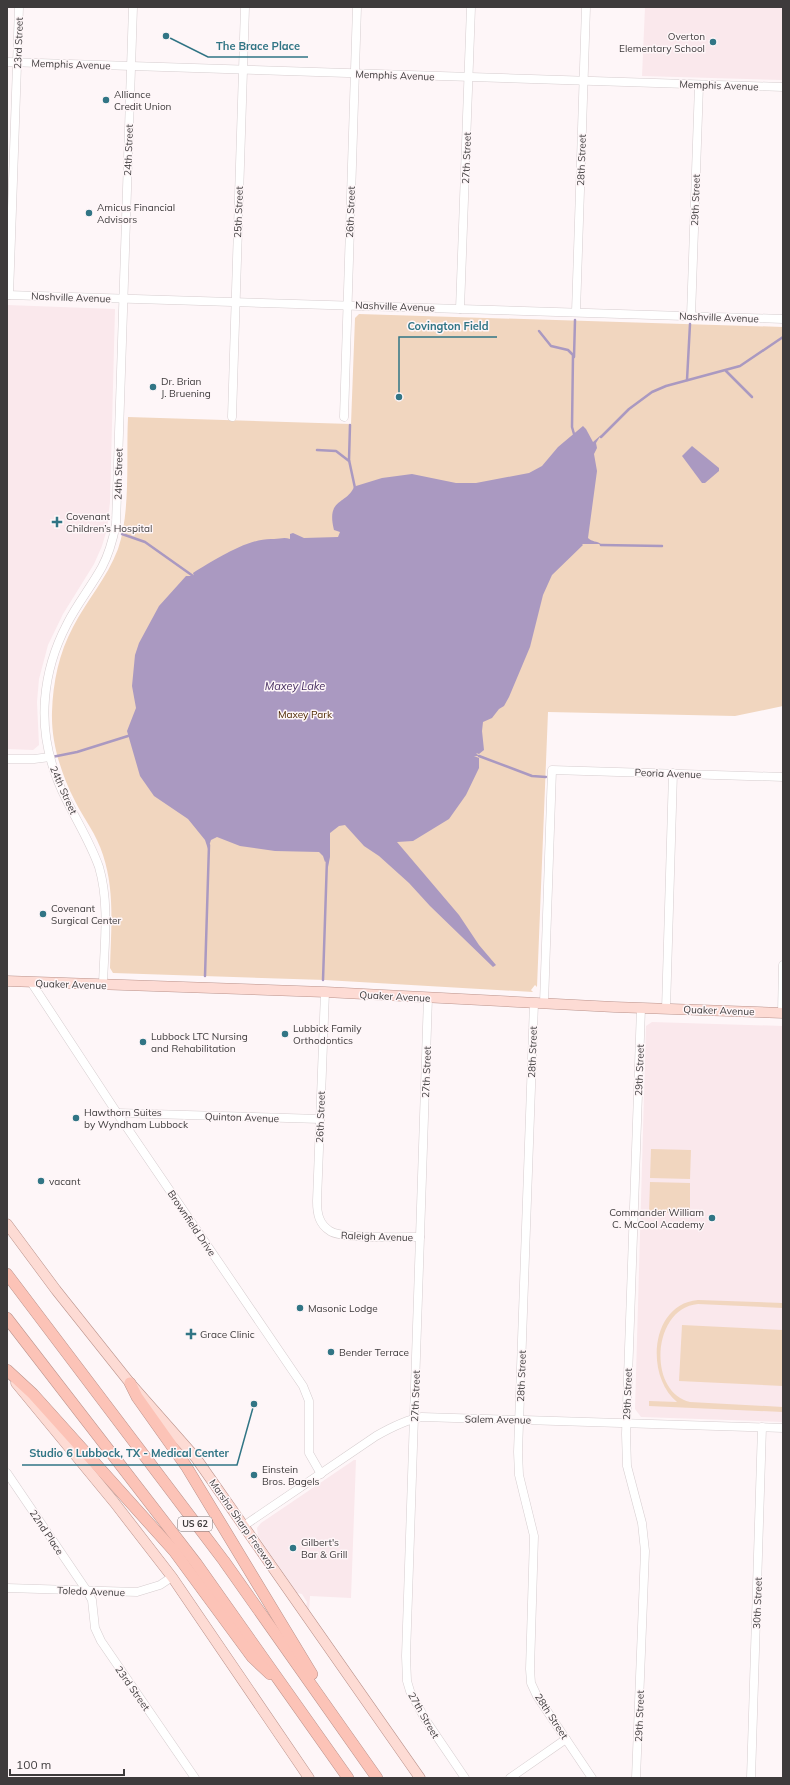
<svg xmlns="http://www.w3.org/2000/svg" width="790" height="1785" font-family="Mulish,sans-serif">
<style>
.built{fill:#fae8ec}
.green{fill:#f1d6bf}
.water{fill:#aa99c1}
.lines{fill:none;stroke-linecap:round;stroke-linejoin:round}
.stream{stroke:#aa99c1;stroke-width:2.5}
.minor-casing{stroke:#d6cdcf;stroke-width:9}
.major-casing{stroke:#ba938c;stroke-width:11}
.highway-casing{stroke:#ba938c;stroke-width:12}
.minor{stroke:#fff;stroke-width:8}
.major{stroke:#fddbd4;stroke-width:10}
.highway{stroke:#fcc3b7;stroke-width:11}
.poi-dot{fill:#317585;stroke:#fef6f8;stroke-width:1.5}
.labels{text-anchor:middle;stroke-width:3;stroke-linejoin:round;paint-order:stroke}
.shield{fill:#fef6f8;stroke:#787374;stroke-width:1}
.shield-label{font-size:9px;font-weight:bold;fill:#3e3b3c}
.poi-label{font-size:10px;fill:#3e3b3c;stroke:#fef6f8;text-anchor:start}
.street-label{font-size:10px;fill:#3e3b3c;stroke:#fef6f8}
.park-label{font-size:10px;fill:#4c2801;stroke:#fef6f8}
.water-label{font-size:11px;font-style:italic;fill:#452c60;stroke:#fef6f8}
.leader{fill:none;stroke:#317585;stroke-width:1.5}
.callout-dot{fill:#317585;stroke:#fef6f8;stroke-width:1.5}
.callout-label{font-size:11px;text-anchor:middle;font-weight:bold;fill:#317585;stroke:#fef6f8;stroke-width:3;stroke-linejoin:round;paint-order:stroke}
</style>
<rect width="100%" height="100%" fill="#fef6f8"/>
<g class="built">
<path d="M645,7H783V80L642,76Z"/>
<path d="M7,305L115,309L110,502L107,529L102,546L94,564L63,614L48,645L39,679L37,702L39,745L33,750L7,749Z"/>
<path d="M652,1022L783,1026V1422L641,1417L635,1409L646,1026Z"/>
<path d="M354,1460H356L351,1598L310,1596L309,1612L306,1606L307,1602L302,1594L297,1593L258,1536L257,1528L261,1523Z"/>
</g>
<g class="green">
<path d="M359,314L783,327V706L735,716L548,712L537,987L535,985L531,990L533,992L325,980L113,973L110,968C111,930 115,891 103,855C97,835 84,819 75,801C61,774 51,742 52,712C53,682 59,653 73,627C87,600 107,578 118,549C131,511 126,458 128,417L351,424L355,318Z"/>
<path d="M651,1149L691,1150L690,1179L650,1178Z"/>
<path d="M650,1182L690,1183V1214L649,1212Z"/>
<path d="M698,1300L783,1303V1308L698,1304C652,1308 647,1392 690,1402L783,1407V1412L649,1406V1401L677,1402C645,1376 650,1304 698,1300Z"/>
<path d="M682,1325L783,1330V1386L679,1381Z"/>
</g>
<g class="water">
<path d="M583,426L586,429L593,442L601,435L596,443L597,448L594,454L597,471L588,538C592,542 597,541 601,544V546L599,544H582L583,545L552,575L543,595L530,647L509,697L504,706L499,709L492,718L483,722L482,731L484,750L479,754L476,753L479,756H474L479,758V768L466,795L449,819L413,841L397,842L459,915L479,945L496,965L493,967L430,906L409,883L379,856L364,846L345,825L339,826L330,833V857L328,867V860L325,862L323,856L319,852L275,851L240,846L217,837L211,840L208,849L205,840L188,819L154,796L140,776L127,731L136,708L132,686L135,655L139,643L159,606L186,576H194L193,573C213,561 249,537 274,539C280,539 284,537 290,539V534L293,533L304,538L338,537L340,532L334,530C326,498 346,505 354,487L356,488V486L382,478L412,474L456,483H476L529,473L542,466L558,447Z"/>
<path d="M692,446L719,468V471L705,483H702L682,456Z"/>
</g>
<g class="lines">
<g class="stream">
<path d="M539,331L551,346L568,350L573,355L572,427L574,434"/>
<path d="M574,357L575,320"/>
<path d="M726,371L752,397"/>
<path d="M687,380L690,324"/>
<path d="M350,425L349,460L355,488"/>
<path d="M601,437L629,409L652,392L666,386L740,366L783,337"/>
<path d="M317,450L336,451L349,461"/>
<path d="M122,534L145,542L193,576"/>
<path d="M601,545L662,546"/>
<path d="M479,756L532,776L546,777"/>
<path d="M52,757L77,752L128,736"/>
<path d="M205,976L209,845"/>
<path d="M323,980L327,859"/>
</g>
<defs>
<g id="minor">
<path d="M7,62L783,87"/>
<path d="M7,295L783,319"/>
<path d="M9,295L19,7"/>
<path d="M460,309L471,7"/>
<path d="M576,312L586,7"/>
<path d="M691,316L699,85"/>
<path d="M232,417L245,7"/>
<path d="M344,417L357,7"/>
<path d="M7,759H34L50,757"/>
<path d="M31,982L117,1113L303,1386L309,1401V1453L321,1474"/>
<path d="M103,985C104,947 110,904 99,867C91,844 78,823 67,801C51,770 42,735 45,699C47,673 55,647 67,624C77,604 91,587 102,567C109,554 113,539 116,524L133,7"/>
<path d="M325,992L317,1201C317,1214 319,1224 330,1231C341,1239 403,1237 420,1237"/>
<path d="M428,997L406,1656L407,1681L410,1691L425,1719L465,1778"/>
<path d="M534,1003L518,1452L519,1475L534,1536L530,1669L531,1683L537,1696L592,1778"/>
<path d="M544,1003L552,770L783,777"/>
<path d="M666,1009L673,773"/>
<path d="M782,1013L783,965"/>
<path d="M117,1113L320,1119"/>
<path d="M7,1473L87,1591L92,1600L95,1628L101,1641L195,1778"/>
<path d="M245,1525L376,1436C390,1428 405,1420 422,1417L783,1428"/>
<path d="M7,1588L137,1592L160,1585L172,1577"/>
<path d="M510,1778L566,1739"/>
<path d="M636,1778L645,1551L642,1523L627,1466L626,1434L641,1008"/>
<path d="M751,1778L762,1427"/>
</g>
<g id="major">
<path d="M7,981L325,992L614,1007L783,1013"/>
<path d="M7,1224L56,1290L130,1383L196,1458L420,1778"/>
<path d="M16,1383L114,1502L172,1577L309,1778"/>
</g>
<g id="highway">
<path d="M7,1274L224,1561L377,1778"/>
<path d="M7,1318L196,1563L348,1778"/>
<path d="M7,1370L33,1394L174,1551L252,1657L270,1674"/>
<path d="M130,1383L137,1397L186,1466L312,1674"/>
</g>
</defs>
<use href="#minor" class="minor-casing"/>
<use href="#major" class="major-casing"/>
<use href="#highway" class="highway-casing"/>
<use href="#minor" class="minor"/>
<use href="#major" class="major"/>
<use href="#highway" class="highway"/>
</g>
<g class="poi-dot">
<circle cx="713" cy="42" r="4"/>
<circle cx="106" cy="100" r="4"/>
<circle cx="89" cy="213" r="4"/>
<circle cx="153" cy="387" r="4"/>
<path d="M55 516h4v4h4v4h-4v4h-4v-4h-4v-4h4z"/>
<circle cx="43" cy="914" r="4"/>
<circle cx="285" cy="1034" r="4"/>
<circle cx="143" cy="1042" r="4"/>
<circle cx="76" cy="1118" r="4"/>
<circle cx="41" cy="1181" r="4"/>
<circle cx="712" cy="1218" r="4"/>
<circle cx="300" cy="1308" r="4"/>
<path d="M189 1328h4v4h4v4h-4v4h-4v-4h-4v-4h4z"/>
<circle cx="331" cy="1352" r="4"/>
<circle cx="254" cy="1475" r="4"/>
<circle cx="293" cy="1548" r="4"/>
</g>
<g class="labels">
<rect class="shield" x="178" y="1517" width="34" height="14" rx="3"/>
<g class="shield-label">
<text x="195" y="1527">US 62</text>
</g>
<g class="poi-label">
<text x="705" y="40" text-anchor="end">Overton<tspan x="705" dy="12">Elementary School</tspan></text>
<text x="114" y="98">Alliance<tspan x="114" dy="12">Credit Union</tspan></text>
<text x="97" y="211">Amicus Financial<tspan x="97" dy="12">Advisors</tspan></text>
<text x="161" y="385">Dr. Brian<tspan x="161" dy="12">J. Bruening</tspan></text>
<text x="66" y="520">Covenant<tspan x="66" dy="12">Children’s Hospital</tspan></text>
<text x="51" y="912">Covenant<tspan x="51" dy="12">Surgical Center</tspan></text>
<text x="293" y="1032">Lubbick Family<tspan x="293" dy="12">Orthodontics</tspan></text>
<text x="151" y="1040">Lubbock LTC Nursing<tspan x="151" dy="12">and Rehabilitation</tspan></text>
<text x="84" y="1116">Hawthorn Suites<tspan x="84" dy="12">by Wyndham Lubbock</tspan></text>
<text x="49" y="1185">vacant</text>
<text x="704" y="1216" text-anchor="end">Commander William<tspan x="704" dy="12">C. McCool Academy</tspan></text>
<text x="308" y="1312">Masonic Lodge</text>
<text x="200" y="1338">Grace Clinic</text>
<text x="339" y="1356">Bender Terrace</text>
<text x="262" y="1473">Einstein<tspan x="262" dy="12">Bros. Bagels</tspan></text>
<text x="301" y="1546">Gilbert's<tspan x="301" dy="12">Bar &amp; Grill</tspan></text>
</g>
<g class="street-label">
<text transform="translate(18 43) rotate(-88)" y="4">23rd Street</text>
<text transform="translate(71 64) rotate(2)" y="4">Memphis Avenue</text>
<text transform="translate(395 75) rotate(2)" y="4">Memphis Avenue</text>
<text transform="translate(719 85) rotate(2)" y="4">Memphis Avenue</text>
<text transform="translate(128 150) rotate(-88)" y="4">24th Street</text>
<text transform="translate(466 158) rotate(-88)" y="4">27th Street</text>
<text transform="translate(581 160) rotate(-88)" y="4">28th Street</text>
<text transform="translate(695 200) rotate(-88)" y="4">29th Street</text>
<text transform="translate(238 212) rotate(-88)" y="4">25th Street</text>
<text transform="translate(350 212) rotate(-88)" y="4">26th Street</text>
<text transform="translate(71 297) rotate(2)" y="4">Nashville Avenue</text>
<text transform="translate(395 306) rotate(2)" y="4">Nashville Avenue</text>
<text transform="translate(719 317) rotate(2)" y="4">Nashville Avenue</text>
<text transform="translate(118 474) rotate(-89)" y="4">24th Street</text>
<text transform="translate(668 773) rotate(2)" y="4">Peoria Avenue</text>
<text transform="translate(64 790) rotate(66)" y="4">24th Street</text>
<text transform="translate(71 984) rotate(2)" y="4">Quaker Avenue</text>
<text transform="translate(395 996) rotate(3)" y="4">Quaker Avenue</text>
<text transform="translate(719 1010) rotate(2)" y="4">Quaker Avenue</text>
<text transform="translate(532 1052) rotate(-88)" y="4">28th Street</text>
<text transform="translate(639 1070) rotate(-88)" y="4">29th Street</text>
<text transform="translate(426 1072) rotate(-88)" y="4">27th Street</text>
<text transform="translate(242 1117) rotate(2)" y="4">Quinton Avenue</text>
<text transform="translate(320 1117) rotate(-88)" y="4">26th Street</text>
<text transform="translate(192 1223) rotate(56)" y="4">Brownfield Drive</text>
<text transform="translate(377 1236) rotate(2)" y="4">Raleigh Avenue</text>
<text transform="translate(521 1376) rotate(-88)" y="4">28th Street</text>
<text transform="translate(627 1394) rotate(-88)" y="4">29th Street</text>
<text transform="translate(415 1396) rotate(-88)" y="4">27th Street</text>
<text transform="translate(498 1419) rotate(1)" y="4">Salem Avenue</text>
<text transform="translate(243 1524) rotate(55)" y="4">Marsha Sharp Freeway</text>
<text transform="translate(47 1532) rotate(56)" y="4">22nd Place</text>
<text transform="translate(91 1591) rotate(2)" y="4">Toledo Avenue</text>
<text transform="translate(757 1603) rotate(-88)" y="4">30th Street</text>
<text transform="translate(133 1688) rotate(55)" y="4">23rd Street</text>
<text transform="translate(424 1715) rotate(60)" y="4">27th Street</text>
<text transform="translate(552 1716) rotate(57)" y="4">28th Street</text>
<text transform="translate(639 1716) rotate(-88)" y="4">29th Street</text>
</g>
<g class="park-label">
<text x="305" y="718">Maxey Park</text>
</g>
<g class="water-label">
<text x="295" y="690">Maxey Lake</text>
</g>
</g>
<path class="leader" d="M166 36L208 57H308M399 397L399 337H497M254 1404L237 1465H22"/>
<g class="callout-dot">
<circle cx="166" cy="36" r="4"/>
<circle cx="399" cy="397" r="4"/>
<circle cx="254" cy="1404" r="4"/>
</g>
<g class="callout-label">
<text x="258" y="50">The Brace Place</text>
<text x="448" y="330">Covington Field</text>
<text x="129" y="1457">Studio 6 Lubbock, TX - Medical Center</text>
</g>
<rect width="790" height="1785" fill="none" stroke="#3e3b3c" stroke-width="16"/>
<path d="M10 1769v6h114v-6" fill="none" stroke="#3e3b3c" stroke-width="2"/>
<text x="16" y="1769" font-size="12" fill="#3e3b3c" stroke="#fef6f8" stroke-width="3" paint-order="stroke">100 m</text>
</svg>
